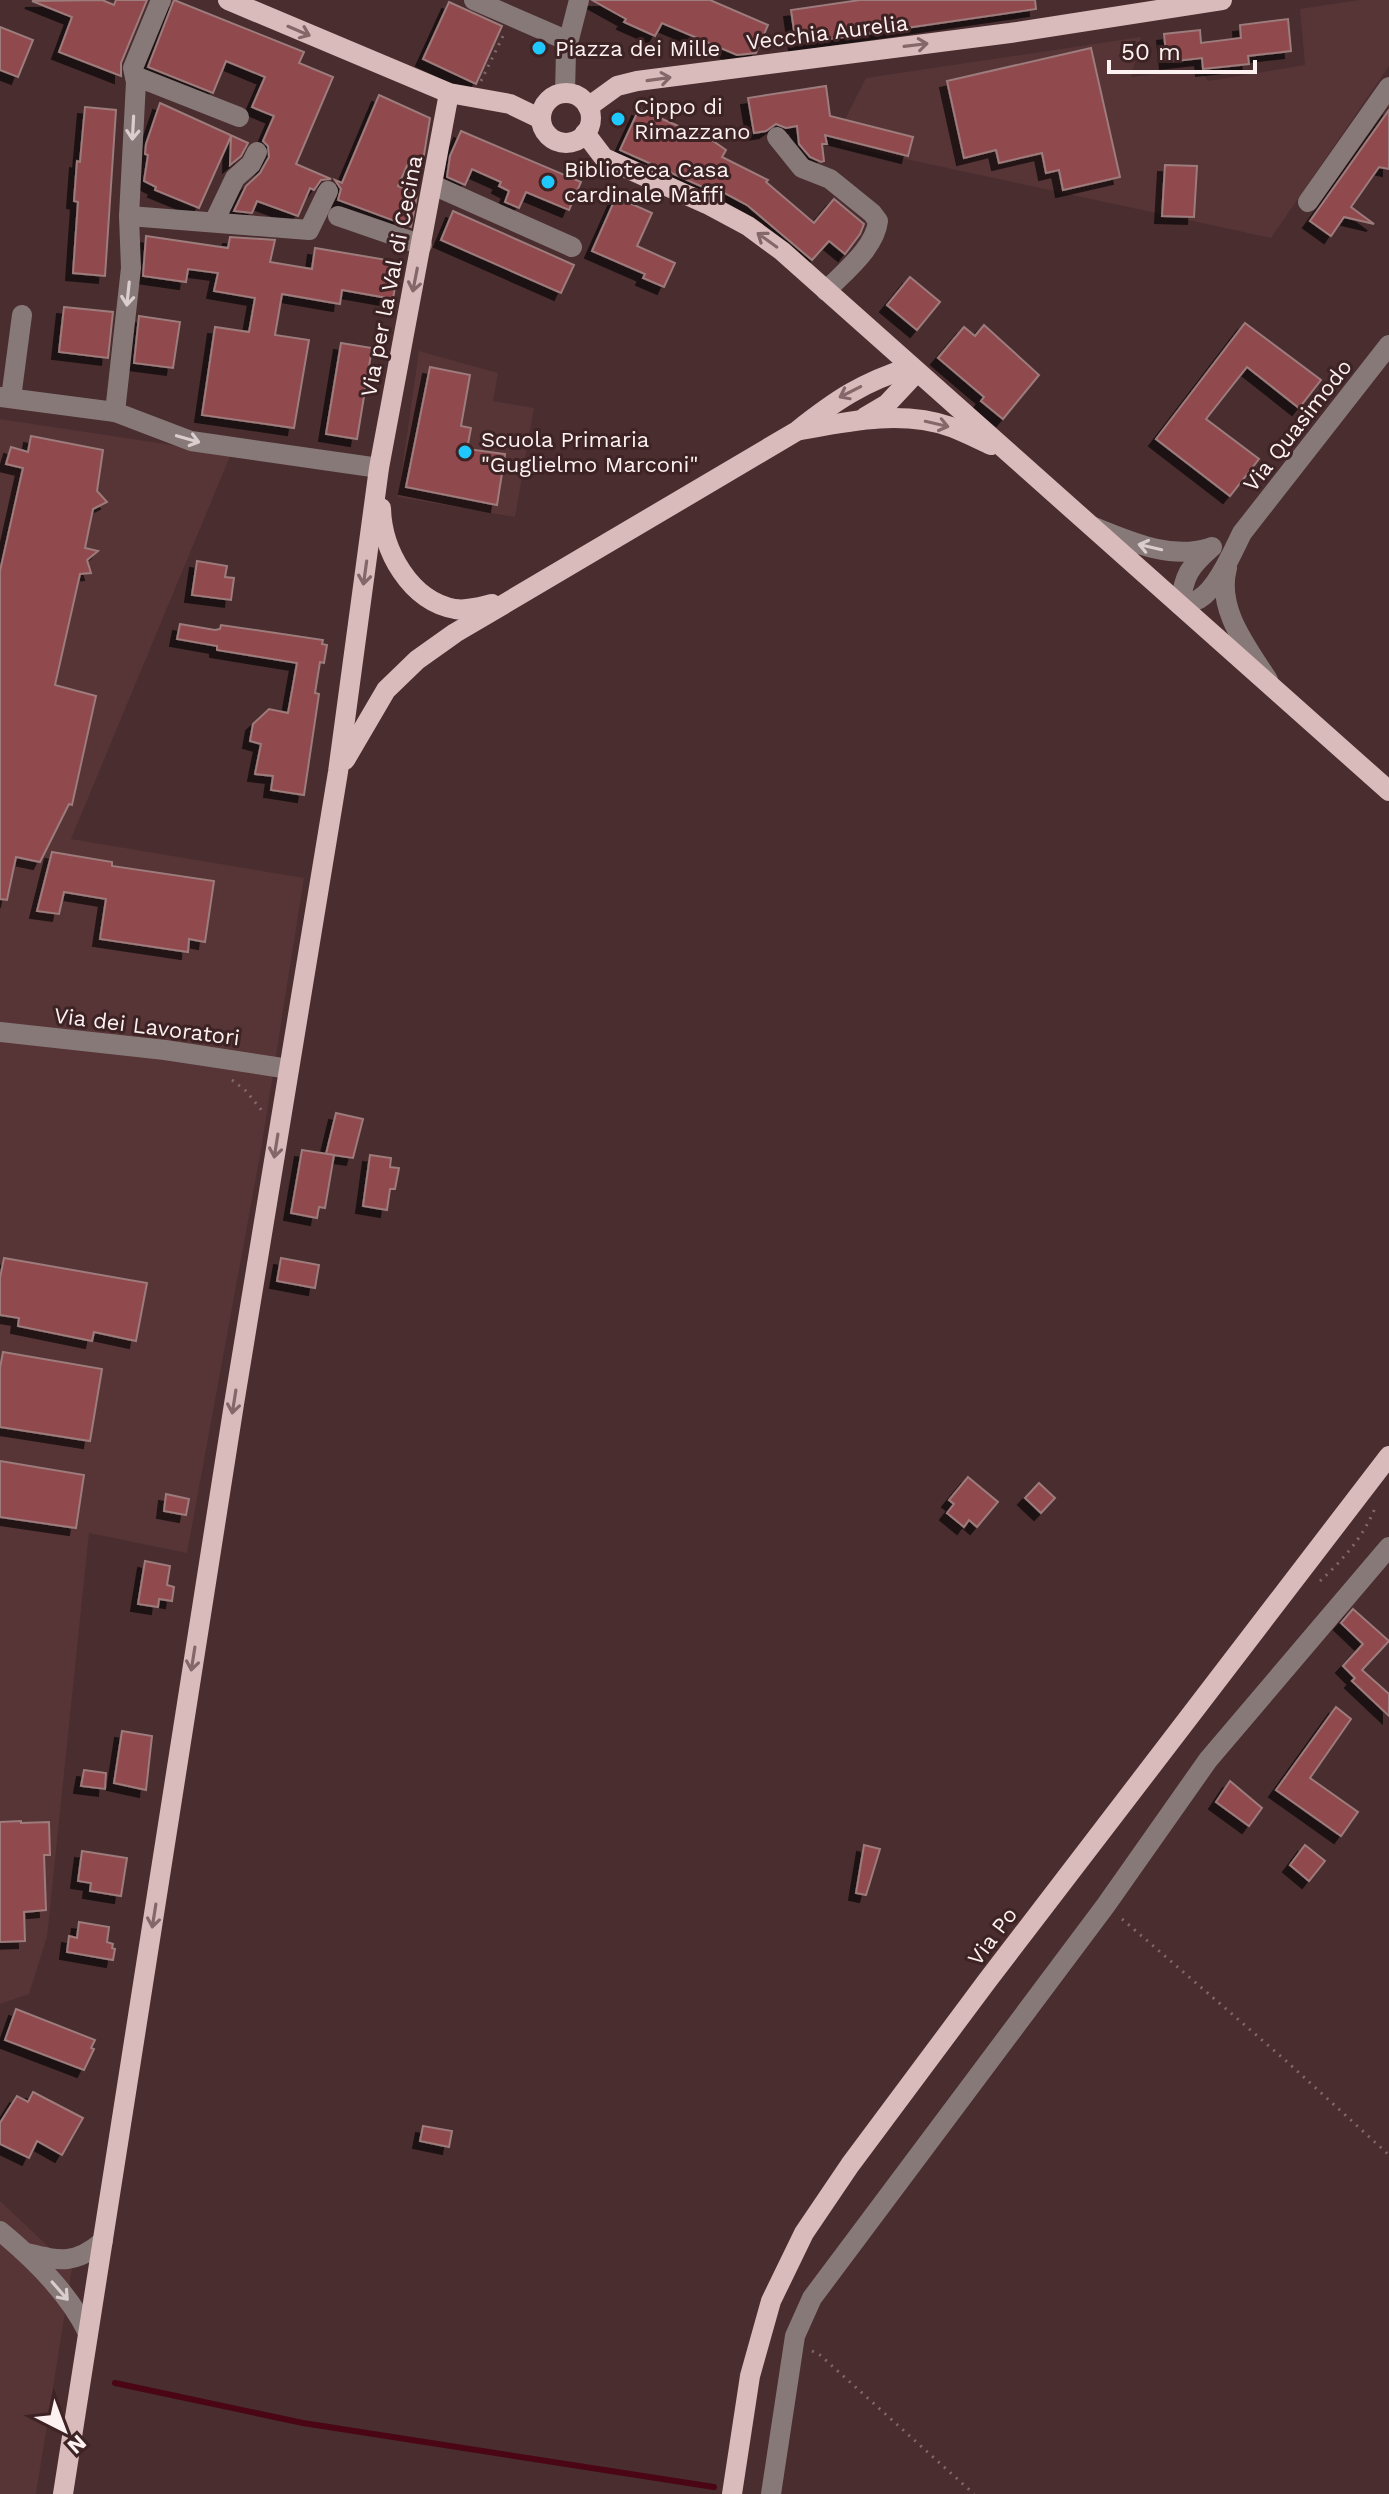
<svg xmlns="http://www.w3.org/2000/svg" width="1389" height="2494" font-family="'Work Sans',sans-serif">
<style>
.built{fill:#573537}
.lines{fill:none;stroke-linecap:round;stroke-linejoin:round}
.stream{stroke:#4a0615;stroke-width:6}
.building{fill:#90484e;stroke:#9d7b7c;stroke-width:2;filter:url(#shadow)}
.path{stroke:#80696a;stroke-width:3;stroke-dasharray:2 6;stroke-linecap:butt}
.minor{stroke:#887979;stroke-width:20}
.major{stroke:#dabbbc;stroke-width:20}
.oneway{stroke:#846769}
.oneway2{stroke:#dacdcd}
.poi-dot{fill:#1fc9fd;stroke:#3e2325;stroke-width:3}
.labels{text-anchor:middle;stroke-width:6;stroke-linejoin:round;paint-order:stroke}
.street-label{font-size:22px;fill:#fdf1f1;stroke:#3e2325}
.poi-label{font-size:22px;fill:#fdf1f1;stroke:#3e2325;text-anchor:start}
</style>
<defs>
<filter id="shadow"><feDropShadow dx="-7" dy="7" stdDeviation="0" flood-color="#0009"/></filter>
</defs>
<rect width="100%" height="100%" fill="#492d2f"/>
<g class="built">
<path d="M1359,0H1389V66L1271,238L841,145L840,129L866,78L1141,37L1131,77L1200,69L1208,81L1305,65L1300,9Z"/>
<path d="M419,351L498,373L493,401L534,408L515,517L398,497Z"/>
<path d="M0,419L231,454L71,839L304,878L261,1150L187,1553L89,1533L47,1937L29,1994L0,2004Z"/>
<path d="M0,2201L72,2269L36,2494H0Z"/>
</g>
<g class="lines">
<path class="stream" d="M115,2383L303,2423L714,2487"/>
</g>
<g class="building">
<path d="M102,0L114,5L116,0H147L121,63V76L59,52L72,17L32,1Z"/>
<path d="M174,0L304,52L299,63L333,77L296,164L331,179L321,180L314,190L310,188L298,216L257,201L252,213L234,211L246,186L260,173L269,157L268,146L263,141L274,116L252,107L265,77L226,61L213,93L148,67Z"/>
<path d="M592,0H710L768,25L756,53L737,55L662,23L655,36L624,22L626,19Z"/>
<path d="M860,0H1035L1036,9L796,44L791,10Z"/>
<path d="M449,2L502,26L476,84L423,59Z"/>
<path d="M1288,19L1291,51L1248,56L1249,64L1203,69L1202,58L1167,62L1164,34L1200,30L1201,43L1241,38L1240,25Z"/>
<path d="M0,27L33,40L18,77L0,70Z"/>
<path d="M1091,48L1120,177L1063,190L1059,170L1046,173L1042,153L999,163L996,150L964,158L947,81Z"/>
<path d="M826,86L830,116L913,137L908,156L825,135L827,144H822L824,161L821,162L810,157L799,144L797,126L786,128L776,124L766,131L754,133L748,98Z"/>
<path d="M379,95L430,118L422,167L409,161L398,186L417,195L411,227L338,200L341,189L335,180L342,183Z"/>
<path d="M160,103L248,143L241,156L230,165L231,136L199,208L155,190L156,187L144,181L148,155L145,154L146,144Z"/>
<path d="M85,107L116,110L105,276L73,273L78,202L74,201L77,161L80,162Z"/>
<path d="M639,109L713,141L726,150L722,157L768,180L766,182L814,223L834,199L864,224L860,234L845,254L829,241L812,260L747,205L708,184L705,188L620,150Z"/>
<path d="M1389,110V169L1379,167L1351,207L1374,224L1344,217L1331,236L1310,221Z"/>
<path d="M461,131L581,182L569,210L526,192L519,208L505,202L509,191L499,186L501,182L472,169L465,185L447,177L450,156Z"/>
<path d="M1165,165L1197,166L1194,217L1162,216Z"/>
<path d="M616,197L652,213L637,246L675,263L664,287L643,278L645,274L592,251Z"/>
<path d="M453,211L574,265L561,293L441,240Z"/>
<path d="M146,236L228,248L230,237L275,240L270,262L312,269L315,248L399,262L393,299L342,290L340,304L282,294L275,335L309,340L294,428L202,415L215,327L249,332L255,298L214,291L218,273L188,269L186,282L143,276Z"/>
<path d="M910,277L940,302L917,330L887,305Z"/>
<path d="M64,307L113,312L108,358L59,352Z"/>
<path d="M139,316L180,322L173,368L134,363Z"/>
<path d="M1245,323L1321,380L1299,408L1247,367L1206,419L1259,459L1230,496L1156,439Z"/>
<path d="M984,325L1039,375L1003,419L981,401L984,397L938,358L964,327L975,336Z"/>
<path d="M341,343L372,348L357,439L326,434Z"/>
<path d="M430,367L470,375L461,426L471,428L467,449L505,454L497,505L406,487Z"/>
<path d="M31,436L103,450L97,491L107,502L93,509L85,548L98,551L87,560L91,573L80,574L55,685L96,696L72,805L69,804L40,862L16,857L7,900L0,899V571L23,468L6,464L11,447L28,452Z"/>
<path d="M197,561L227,566L225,577L234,578L231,600L192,595Z"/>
<path d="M180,624L215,630L220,629L221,625L323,640L322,644L327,645L324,663L320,662L315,693L319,694L304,795L271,790L273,776L255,774L261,744L250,741L253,724L269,709L288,713L297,663L217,650V646L177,639Z"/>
<path d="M52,852L112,862V866L214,881L205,942L189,939L188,952L100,939L106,899L64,892L59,914L37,911Z"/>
<path d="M336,1113L363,1119L353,1158L326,1154Z"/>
<path d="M302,1150L334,1155L325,1208L319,1207L317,1218L291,1213Z"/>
<path d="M370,1155L391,1158L390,1167L399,1168L395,1189H390L387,1210L363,1206Z"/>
<path d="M4,1258L147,1283L136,1341L94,1332L92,1341L18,1326L19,1318L0,1315V1278Z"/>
<path d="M281,1258L319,1265L315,1288L277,1281Z"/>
<path d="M3,1352L102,1369L90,1441L0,1427V1368Z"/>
<path d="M0,1461L84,1475L76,1528L0,1517Z"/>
<path d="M968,1477L998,1502L977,1527L969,1520L964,1527L947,1513L954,1504L949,1500Z"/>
<path d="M1039,1483L1055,1498L1041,1513L1025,1498Z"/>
<path d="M166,1494L189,1499L186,1515L164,1511Z"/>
<path d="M145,1561L170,1566L167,1585L174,1587L172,1601L159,1599L158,1607L138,1604Z"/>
<path d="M1353,1609L1389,1641L1362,1670L1389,1694V1716L1352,1681L1355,1678L1343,1666L1363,1644L1341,1623Z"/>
<path d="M1336,1707L1351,1719L1310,1778L1358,1812L1341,1836L1276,1790Z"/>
<path d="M122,1731L152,1736L146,1790L114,1783Z"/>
<path d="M84,1770L106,1773L105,1789L81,1786Z"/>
<path d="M1230,1781L1262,1808L1249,1826L1216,1802Z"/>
<path d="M21,1821V1823L49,1822L50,1855H44L46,1910L24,1912L25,1941L0,1942V1822Z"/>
<path d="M864,1845L880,1849L866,1895L856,1893Z"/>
<path d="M1305,1845L1325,1861L1309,1881L1290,1865Z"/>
<path d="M82,1851L127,1858L121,1896L90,1891L91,1883L78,1881Z"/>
<path d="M79,1922L109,1927L107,1942L113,1944L112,1948L115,1949L113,1960L67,1952L69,1936L77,1938Z"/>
<path d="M16,2009L95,2040L91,2048L94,2049L84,2070L5,2040Z"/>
<path d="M33,2092L83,2118L62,2155L37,2141L29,2158L0,2144V2123L17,2096L28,2102Z"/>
<path d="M423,2126L452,2131L449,2147L420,2141Z"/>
</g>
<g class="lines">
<g class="path">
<path d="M481,81L504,34"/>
<path d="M232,1080L246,1091L263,1112"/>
<path d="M1320,1581C1342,1561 1364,1536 1375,1508"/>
<path d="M1122,1919L1284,2059L1389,2155"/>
<path d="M812,2351L820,2355L974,2494"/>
</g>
<g class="minor">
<path d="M474,0L568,41"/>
<path d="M135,76L239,117"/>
<path d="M565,93L566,51L579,0"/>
<path d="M777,137L802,168L830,179L872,213L878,221C875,248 844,272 826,291"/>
<path d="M433,185L572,247"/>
<path d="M1308,202L1389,87"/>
<path d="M129,216L309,230L328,191"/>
<path d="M338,216L422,245"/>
<path d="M214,222L235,178L251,164L257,152"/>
<path d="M0,397L115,412L191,441L379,468"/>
<path d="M11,398L22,315"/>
<path d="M115,412L131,268L129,216L136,82L133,68L161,0"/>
<path d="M1094,527C1130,541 1169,560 1209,548"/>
<path d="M1212,547C1189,567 1184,575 1180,605C1186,603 1194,602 1199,599C1217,589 1233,551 1242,533L1389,345"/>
<path d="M1227,568C1216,609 1247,647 1268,680"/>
<path d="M0,1032L165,1050L289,1069"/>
<path d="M0,2231C34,2259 69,2293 88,2333"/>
<path d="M26,2253C60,2261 75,2265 103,2241"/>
<path d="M771,2494L795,2336L812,2298L1106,1905L1208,1760L1389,1547"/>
</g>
<g class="major">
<path d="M228,0L449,93L510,104L541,119"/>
<circle cx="566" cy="118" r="25"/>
<path d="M588,107L617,86L637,81L1010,33L1222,0"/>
<path d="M585,133L604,158L707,204L748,226L782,251L1389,791"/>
<path d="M865,417L887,404L917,372"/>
<path d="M801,430C850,421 902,410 951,427C964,432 978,439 991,445"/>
<path d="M381,508C382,550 410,601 455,609C468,611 480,607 492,604"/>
<path d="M345,760L386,690L417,660L455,633L797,431C836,400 863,382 911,367"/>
<path d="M63,2494L234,1404L338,772L379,468L449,93"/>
<path d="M732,2494L750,2376L771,2301L804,2233L850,2165L987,1981L1389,1456"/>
</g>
</g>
<defs><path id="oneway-shaft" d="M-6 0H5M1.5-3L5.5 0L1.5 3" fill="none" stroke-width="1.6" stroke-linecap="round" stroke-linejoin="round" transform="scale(2)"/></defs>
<g class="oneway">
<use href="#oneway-shaft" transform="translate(299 31) rotate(23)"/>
<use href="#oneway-shaft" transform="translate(916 45) rotate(-7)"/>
<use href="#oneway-shaft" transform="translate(659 79) rotate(-8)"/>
<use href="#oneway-shaft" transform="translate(767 240) rotate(-144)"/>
<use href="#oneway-shaft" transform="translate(415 280) rotate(101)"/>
<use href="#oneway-shaft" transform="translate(850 392) rotate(153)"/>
<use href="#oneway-shaft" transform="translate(937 424) rotate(13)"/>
<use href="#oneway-shaft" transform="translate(365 573) rotate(98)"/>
<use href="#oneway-shaft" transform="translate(276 1146) rotate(99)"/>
<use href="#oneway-shaft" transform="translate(234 1402) rotate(99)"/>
<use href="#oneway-shaft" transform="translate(193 1659) rotate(99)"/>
<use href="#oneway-shaft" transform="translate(154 1916) rotate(99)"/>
</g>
<g class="oneway2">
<use href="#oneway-shaft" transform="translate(133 128) rotate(93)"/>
<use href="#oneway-shaft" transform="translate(128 294) rotate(96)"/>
<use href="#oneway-shaft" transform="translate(188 439) rotate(16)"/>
<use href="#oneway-shaft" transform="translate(1150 547) rotate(-167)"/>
<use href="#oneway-shaft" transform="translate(60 2291) rotate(49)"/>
</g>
<g class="poi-dot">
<circle cx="539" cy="48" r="8"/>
<circle cx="618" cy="119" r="8"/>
<circle cx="548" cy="182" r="8"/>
<circle cx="465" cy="452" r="8"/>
</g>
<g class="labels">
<g class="street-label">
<text transform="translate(827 32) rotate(-7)" y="8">Vecchia Aurelia</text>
<text transform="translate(391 276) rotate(-79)" y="8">Via per la Val di Cecina</text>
<text transform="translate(1297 425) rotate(-52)" y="8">Via Quasimodo</text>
<text transform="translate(147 1026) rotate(7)" y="8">Via dei Lavoratori</text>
<text transform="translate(992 1936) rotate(-53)" y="8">Via Po</text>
</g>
<g class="poi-label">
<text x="555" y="56">Piazza dei Mille</text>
<text x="634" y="114">Cippo di<tspan x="634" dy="25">Rimazzano</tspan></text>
<text x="564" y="177">Biblioteca Casa<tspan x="564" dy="25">cardinale Maffi</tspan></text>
<text x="481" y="447">Scuola Primaria<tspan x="481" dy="25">"Guglielmo Marconi"</tspan></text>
</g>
</g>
<g transform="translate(64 2430) rotate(138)" stroke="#3e2325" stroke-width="6" paint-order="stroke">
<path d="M0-6L14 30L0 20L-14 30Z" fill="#fdf1f1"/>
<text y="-12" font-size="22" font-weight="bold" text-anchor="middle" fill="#fdf1f1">N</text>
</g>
<path d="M1109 60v12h146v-12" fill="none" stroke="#fdf1f1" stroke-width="4"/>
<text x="1121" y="60" font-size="24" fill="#fdf1f1" stroke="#3e2325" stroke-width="6" paint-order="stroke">50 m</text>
</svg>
